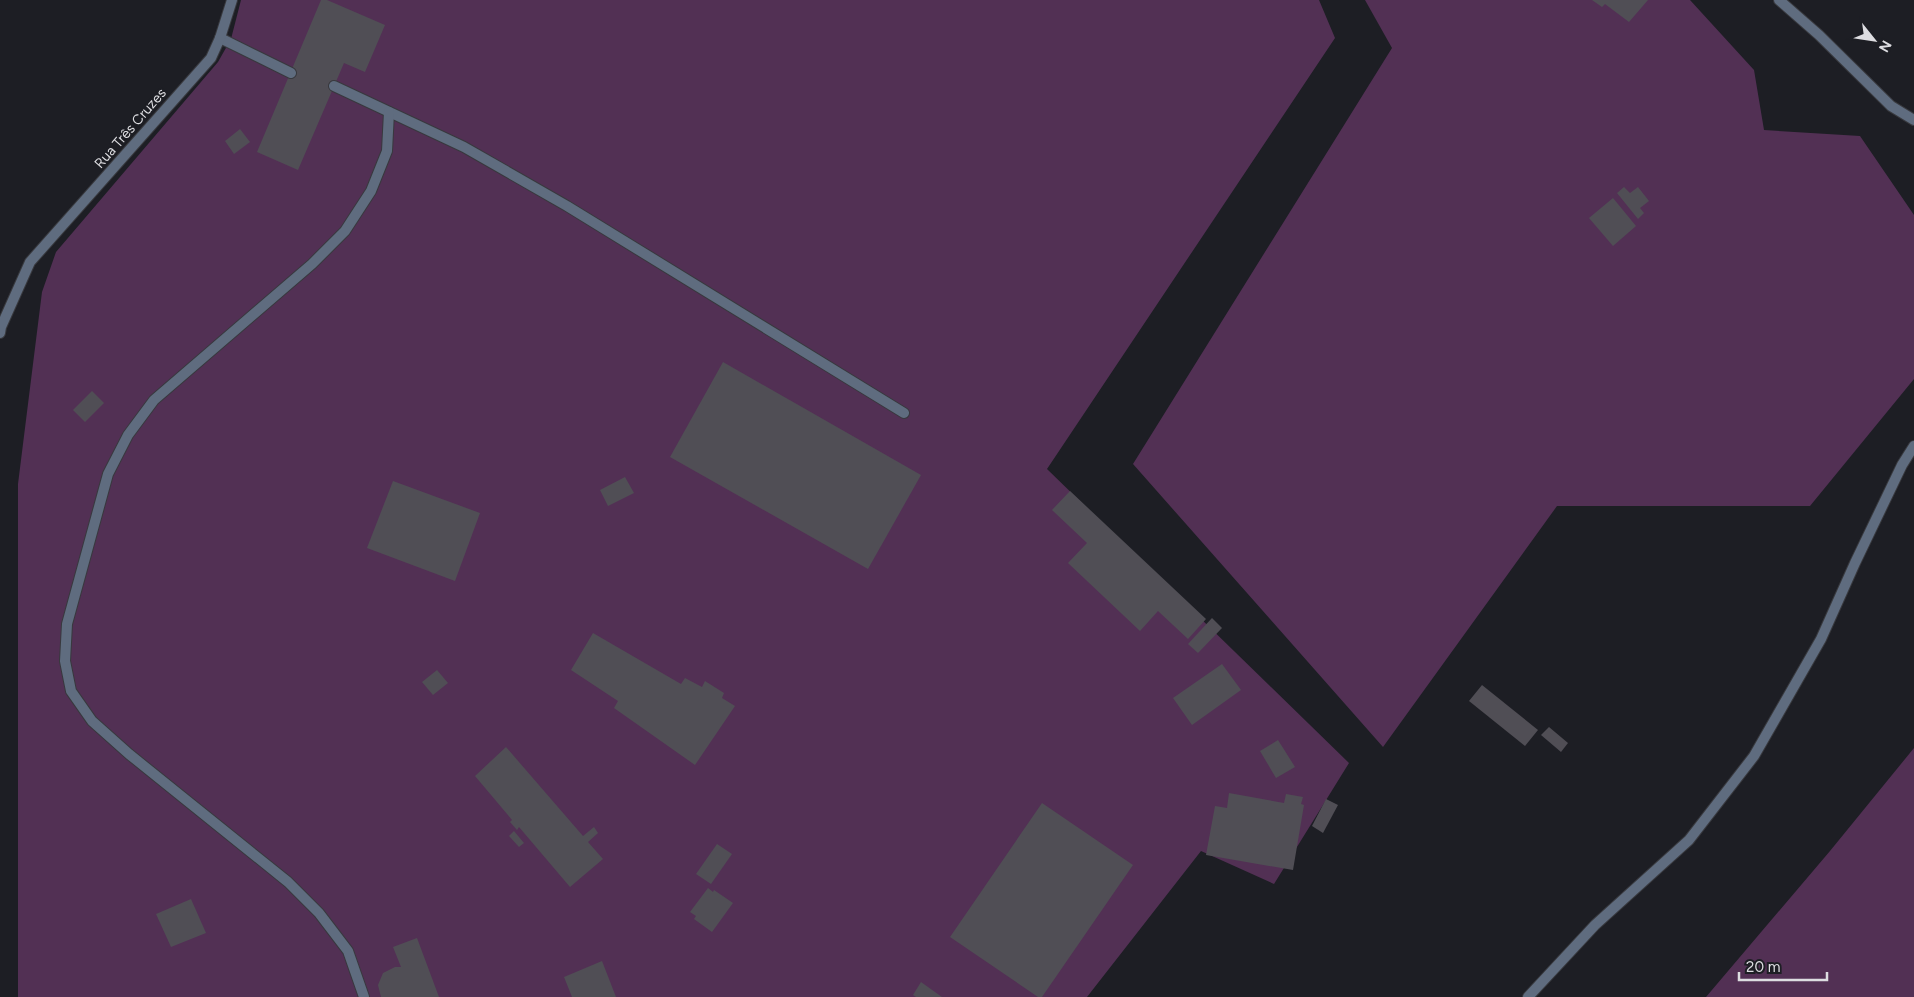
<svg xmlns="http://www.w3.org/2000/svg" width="1914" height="997" font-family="Figtree,sans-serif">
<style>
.green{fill:#523054}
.building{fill:#504e55}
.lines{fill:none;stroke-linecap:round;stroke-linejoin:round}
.lane-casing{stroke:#38393e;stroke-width:12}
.street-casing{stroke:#38393e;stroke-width:12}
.lane{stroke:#5f6c7f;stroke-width:10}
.street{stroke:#5f6c7f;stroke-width:10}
.labels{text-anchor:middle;stroke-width:4;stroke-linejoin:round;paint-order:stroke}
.street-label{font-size:14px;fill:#dddde1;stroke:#1d1e24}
</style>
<rect width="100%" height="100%" fill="#1d1e24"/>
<g class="green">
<path d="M241,0H1319L1335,38L1047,469L1349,763L1274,884L1201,851L1087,997H18V484L42,292L56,252L218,62L231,39Z"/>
<path d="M1365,0H1690L1754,70L1764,130L1860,136L1914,215V379L1810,506H1557L1383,747L1133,464L1392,48Z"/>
<path d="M1914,748V997H1706L1830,851Z"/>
</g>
<g class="building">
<path d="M321,0H327L385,25L365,72L344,63L298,170L257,152Z"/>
<path d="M1592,0H1648L1629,22L1605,4L1602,7Z"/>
<path d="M240,129L250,142L234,154L225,141Z"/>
<path d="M1624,187L1630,193L1638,187L1649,201L1640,208L1644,213L1638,219L1617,193Z"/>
<path d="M1613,198L1636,226L1613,246L1589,218Z"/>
<path d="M723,362L921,475L868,569L670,457Z"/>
<path d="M92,391L104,403L85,422L73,410Z"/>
<path d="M625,477L634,493L608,506L600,490Z"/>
<path d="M393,481L480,513L455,581L367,548Z"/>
<path d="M1070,491L1206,619L1188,639L1158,611L1140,631L1068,563L1087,543L1052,510Z"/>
<path d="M1212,618L1222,628L1198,653L1188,644Z"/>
<path d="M593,633L681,684L685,678L702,687L705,681L724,693L722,698L735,706L695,765L614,708L618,701L571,670Z"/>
<path d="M1222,664L1241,690L1192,725L1173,698Z"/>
<path d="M437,670L448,683L433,695L422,682Z"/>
<path d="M1482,685L1538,730L1525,746L1469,701Z"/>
<path d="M1549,727L1568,743L1561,752L1541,735Z"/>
<path d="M1278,740L1295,767L1276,778L1260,751Z"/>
<path d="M506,747L583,836L594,827L598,833L588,842L603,859L570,887L519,827L517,830L510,822L512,820L475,776Z"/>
<path d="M1229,793L1284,803L1286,794L1303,797L1301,804L1304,805L1293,870L1206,855L1215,806L1227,808Z"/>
<path d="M1326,799L1338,805L1323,833L1312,826Z"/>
<path d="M1042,803L1133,865L1042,997H1038L950,937Z"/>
<path d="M514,831L524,843L519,847L509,836Z"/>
<path d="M717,844L732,854L711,884L696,874Z"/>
<path d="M708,888L713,892L714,890L733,903L712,932L694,919L696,916L690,912Z"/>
<path d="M191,899L206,933L171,947L156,914Z"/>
<path d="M417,938L439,997H381L378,985L383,973L395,967H401L393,947Z"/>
<path d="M602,961L616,997H572L564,977Z"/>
<path d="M921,982L942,997H916L913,995Z"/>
</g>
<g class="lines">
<defs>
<g id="lane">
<path d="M220,38L291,73"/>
<path d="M334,86L464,147L567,206L904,413"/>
<path d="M364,997L348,951L319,913L288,882L129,754L92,721L71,691L65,661L67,624L108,474L128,435L154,400L312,264L345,231L371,191L387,151L389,112"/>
</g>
<g id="street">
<path d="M1779,0L1819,35L1891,106L1914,120"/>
<path d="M0,333L1,327L30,262L211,58L220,38L232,0"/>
<path d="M1528,997L1595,925L1689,840L1754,756L1821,639L1855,563L1902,465L1914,446"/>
</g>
</defs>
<use href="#lane" class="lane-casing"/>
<use href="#street" class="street-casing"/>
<use href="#lane" class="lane"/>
<use href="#street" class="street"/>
</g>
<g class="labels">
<g class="street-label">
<text transform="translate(130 128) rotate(-49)" y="5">Rua Três Cruzes</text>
</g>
</g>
<g transform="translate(1874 40) rotate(120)" stroke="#1d1e24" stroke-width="4" paint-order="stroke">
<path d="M0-4L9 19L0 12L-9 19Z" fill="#dddde1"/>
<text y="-8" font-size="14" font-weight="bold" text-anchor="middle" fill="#dddde1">N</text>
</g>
<path d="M1739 972v8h88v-8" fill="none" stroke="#dddde1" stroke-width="2.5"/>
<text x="1746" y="972" font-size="15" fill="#dddde1" stroke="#1d1e24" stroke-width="4" paint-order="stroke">20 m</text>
</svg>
